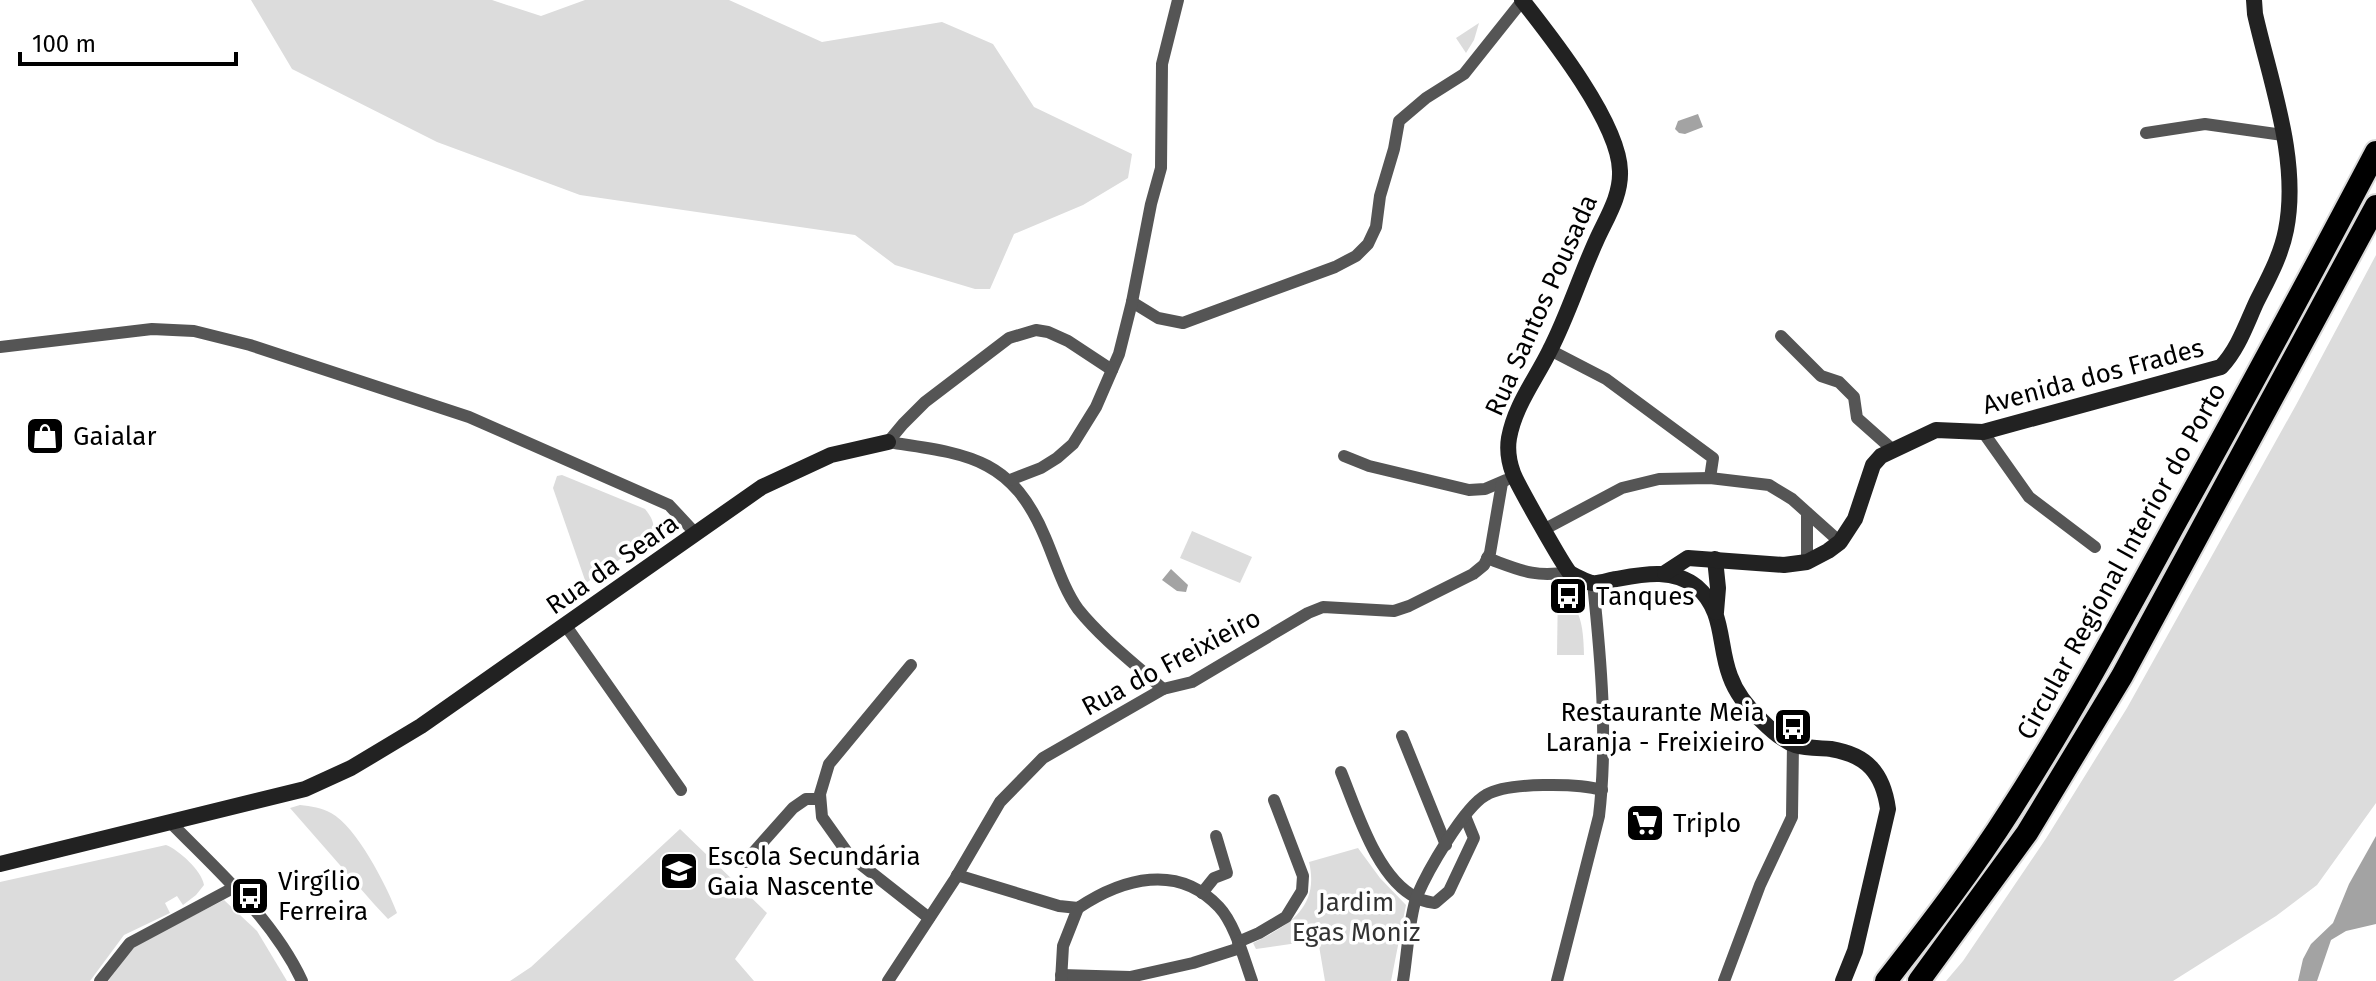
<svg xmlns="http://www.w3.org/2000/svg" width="2376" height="981" font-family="'Fira Sans',sans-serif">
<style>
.green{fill:#dcdcdc}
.water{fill:#a3a3a3}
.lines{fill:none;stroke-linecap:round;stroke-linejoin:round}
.highway-casing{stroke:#dbdbdb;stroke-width:26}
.street{stroke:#555;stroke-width:12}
.secondary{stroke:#222;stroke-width:16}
.highway{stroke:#000;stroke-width:22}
.labels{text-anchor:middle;stroke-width:7;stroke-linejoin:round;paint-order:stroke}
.street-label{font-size:26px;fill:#000;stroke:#fff}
.poi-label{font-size:26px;fill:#000;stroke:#fff;text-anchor:start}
.park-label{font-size:26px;fill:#333;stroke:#fff}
</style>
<rect width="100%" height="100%" fill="#fff"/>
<g class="green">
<path d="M251,0H492L541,16L585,0H729L822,42L942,22L993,44L1034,107L1132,154L1128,178L1083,205L1014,234L990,289H975L895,265L855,235L580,195L437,142L292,69Z"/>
<path d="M1479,23L1474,40L1466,53L1456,38Z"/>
<path d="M2376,255V803L2317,885L2276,916L2173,981H1946L1963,961L2047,837L2127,708L2296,405Z"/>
<path d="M562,475L645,509C653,519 657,527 649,539L586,583L553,488L557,476Z"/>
<path d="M1192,531L1252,557L1240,583L1180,558Z"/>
<path d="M1558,585C1581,610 1583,622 1584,655H1557Z"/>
<path d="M300,805C311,806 322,808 331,813C356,826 387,886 397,913L388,919L374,904L290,808Z"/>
<path d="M680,829L767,913L735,959L754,981H510L531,967Z"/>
<path d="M166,845C179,850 202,871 204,885L196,895L183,905L177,896L165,903L170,913L124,935L90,981H0V882Z"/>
<path d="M1358,848L1380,878L1406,905L1391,981H1325L1318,940L1256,949L1253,943C1288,926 1320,908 1309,862Z"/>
<path d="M224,900L257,931L287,981H108L134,946Z"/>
</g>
<g class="water">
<path d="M1698,114L1703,127L1685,134L1679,133L1675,129L1678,121Z"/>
<path d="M1171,569L1188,585L1186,592L1177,591L1162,580Z"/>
<path d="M2376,836V924L2346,931L2331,940L2317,981H2298L2303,959L2311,944L2333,923L2349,884Z"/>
</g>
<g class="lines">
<defs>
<g id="highway">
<path d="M1886,981C1930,925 1973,869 2011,809C2071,716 2124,617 2177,520C2245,398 2311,275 2376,152"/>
<path d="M1919,981L2027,833L2122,676L2376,206"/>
</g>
</defs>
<use href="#highway" class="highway-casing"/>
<g class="street">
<path d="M2146,133L2205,124L2283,135"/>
<path d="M1132,302L1158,318L1183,323L1335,267L1356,256L1368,244L1376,227L1380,196L1394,149L1399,121L1426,98L1464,74L1523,0"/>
<path d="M1781,336L1821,376L1839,382L1854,397L1857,418L1893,450"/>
<path d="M0,347L152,329L194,331L250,345L469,417L669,505L696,534"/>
<path d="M1550,350L1606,379L1713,458L1710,478"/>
<path d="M1112,370L1068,341L1048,332L1036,330L1009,338L925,402L903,424L888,442C966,454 1011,456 1045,537C1055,560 1063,588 1078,609C1102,639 1135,664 1163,689"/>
<path d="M1983,432L2029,497L2095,547"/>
<path d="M1344,456L1369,466L1469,490L1485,489L1506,480"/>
<path d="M1010,480L1041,468L1057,458L1073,444L1096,407L1119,354L1132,302L1151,204L1161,168L1162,64L1178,0"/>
<path d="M1807,513V562"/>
<path d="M1545,529L1622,488L1659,479L1710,478L1769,485L1792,499L1840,542"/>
<path d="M1487,558C1520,570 1534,578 1569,572"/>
<path d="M566,626L681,790"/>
<path d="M911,665L829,764L820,794L822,817L849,855L929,918"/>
<path d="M1402,736L1446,845"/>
<path d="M1341,772C1357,811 1377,879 1417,898C1422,901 1429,902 1435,903L1449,891L1474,838L1465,816"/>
<path d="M171,823C218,871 273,919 302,981"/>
<path d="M745,862L793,808L806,799H820"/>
<path d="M957,875L1059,906L1078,908C1123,878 1178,863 1219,907C1235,924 1244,959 1252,981"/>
<path d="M1202,893L1214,878L1227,873L1216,836"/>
<path d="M1238,942L1259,933L1286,917L1302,891L1303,876L1274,800"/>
<path d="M1061,975L1130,977L1193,963L1240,948"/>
<path d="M100,981L130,943L233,888"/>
<path d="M888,981L955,879L1000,802L1043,758L1163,689L1192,682L1308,613L1323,607L1394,611L1409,606L1473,574L1484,565L1490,553L1502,483"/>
<path d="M1061,981L1063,946L1078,908"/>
<path d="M1403,981C1407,958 1409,916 1417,896C1427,872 1464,807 1486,795C1508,782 1578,783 1602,790"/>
<path d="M1557,981L1599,816C1608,738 1601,660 1593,583"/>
<path d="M1724,981L1760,885L1792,817L1793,744"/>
</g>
<g class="secondary">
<path d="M1522,0C1552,38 1619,123 1620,171C1621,196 1607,217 1597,239C1580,276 1568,315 1550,350C1536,379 1515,405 1509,438C1507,450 1509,462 1513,473C1517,484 1564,567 1570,573C1575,576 1587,582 1592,583C1599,584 1609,580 1616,579C1644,574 1673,568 1697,587C1725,611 1718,645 1730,676C1736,693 1748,708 1761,720C1770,729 1783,741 1795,745C1806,748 1819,748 1831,749C1867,755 1883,773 1888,809L1855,951L1843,981"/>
<path d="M1715,559L1718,588L1716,612"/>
<path d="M1665,573L1688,558L1784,565L1807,562L1828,551L1840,542L1855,519L1873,465L1881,456L1936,430L1983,432L2221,367C2238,349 2246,325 2256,303C2268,279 2281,256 2286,230C2300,160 2270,81 2255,14L2254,0"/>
<path d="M0,864L305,789L351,768L421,726L762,487L831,455L888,442"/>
</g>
<use href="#highway" class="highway"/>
</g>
<defs>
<symbol id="shop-square" viewBox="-11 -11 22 22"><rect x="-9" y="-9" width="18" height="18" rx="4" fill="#000" stroke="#fff"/><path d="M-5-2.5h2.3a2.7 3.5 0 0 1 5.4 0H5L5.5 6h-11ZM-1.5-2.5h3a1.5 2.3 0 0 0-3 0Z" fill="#fff"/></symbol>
<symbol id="bus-square" viewBox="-11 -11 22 22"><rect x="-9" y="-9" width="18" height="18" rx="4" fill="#000" stroke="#fff"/><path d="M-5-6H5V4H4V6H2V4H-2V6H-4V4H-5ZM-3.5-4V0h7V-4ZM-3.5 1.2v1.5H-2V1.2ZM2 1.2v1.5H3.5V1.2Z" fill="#fff"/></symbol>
<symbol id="supermarket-square" viewBox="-11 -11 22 22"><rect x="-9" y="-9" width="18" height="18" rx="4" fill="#000" stroke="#fff"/><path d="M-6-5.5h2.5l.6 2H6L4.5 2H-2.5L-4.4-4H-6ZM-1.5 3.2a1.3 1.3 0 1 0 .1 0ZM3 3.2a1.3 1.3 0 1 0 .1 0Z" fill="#fff"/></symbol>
<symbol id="school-square" viewBox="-11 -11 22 22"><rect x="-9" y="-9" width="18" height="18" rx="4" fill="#000" stroke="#fff"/><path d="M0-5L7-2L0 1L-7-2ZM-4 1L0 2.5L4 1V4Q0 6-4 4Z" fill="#fff"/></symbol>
</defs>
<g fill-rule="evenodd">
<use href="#shop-square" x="23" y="414" width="44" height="44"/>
<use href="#bus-square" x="1546" y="574" width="44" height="44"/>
<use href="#bus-square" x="1771" y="705" width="44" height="44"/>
<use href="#supermarket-square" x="1623" y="801" width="44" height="44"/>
<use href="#school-square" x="657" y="849" width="44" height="44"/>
<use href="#bus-square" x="228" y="874" width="44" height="44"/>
</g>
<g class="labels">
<g class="street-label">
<text transform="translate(1541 305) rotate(-66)" y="9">Rua Santos Pousada</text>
<text transform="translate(2093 376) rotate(-15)" y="9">Avenida dos Frades</text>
<text transform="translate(2121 561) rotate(-61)" y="9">Circular Regional Interior do Porto</text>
<text transform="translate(612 564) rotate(-35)" y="9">Rua da Seara</text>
<text transform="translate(1171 662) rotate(-28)" y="9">Rua do Freixieiro</text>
</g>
<g class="poi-label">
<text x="73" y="445">Gaialar</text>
<text x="1596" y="605">Tanques</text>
<text x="1765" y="721" text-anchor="end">Restaurante Meia<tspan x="1765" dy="30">Laranja - Freixieiro</tspan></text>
<text x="1673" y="832">Triplo</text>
<text x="707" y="865">Escola Secundária<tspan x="707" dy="30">Gaia Nascente</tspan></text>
<text x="278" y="890">Virgílio<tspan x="278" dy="30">Ferreira</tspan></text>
</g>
<g class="park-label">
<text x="1356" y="911">Jardim<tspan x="1356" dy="30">Egas Moniz</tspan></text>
</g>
</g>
<path d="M20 52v12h216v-12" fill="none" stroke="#000000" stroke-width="4"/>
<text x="32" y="52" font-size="24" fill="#000000" stroke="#ffffff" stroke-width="6" paint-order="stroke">100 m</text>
</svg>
